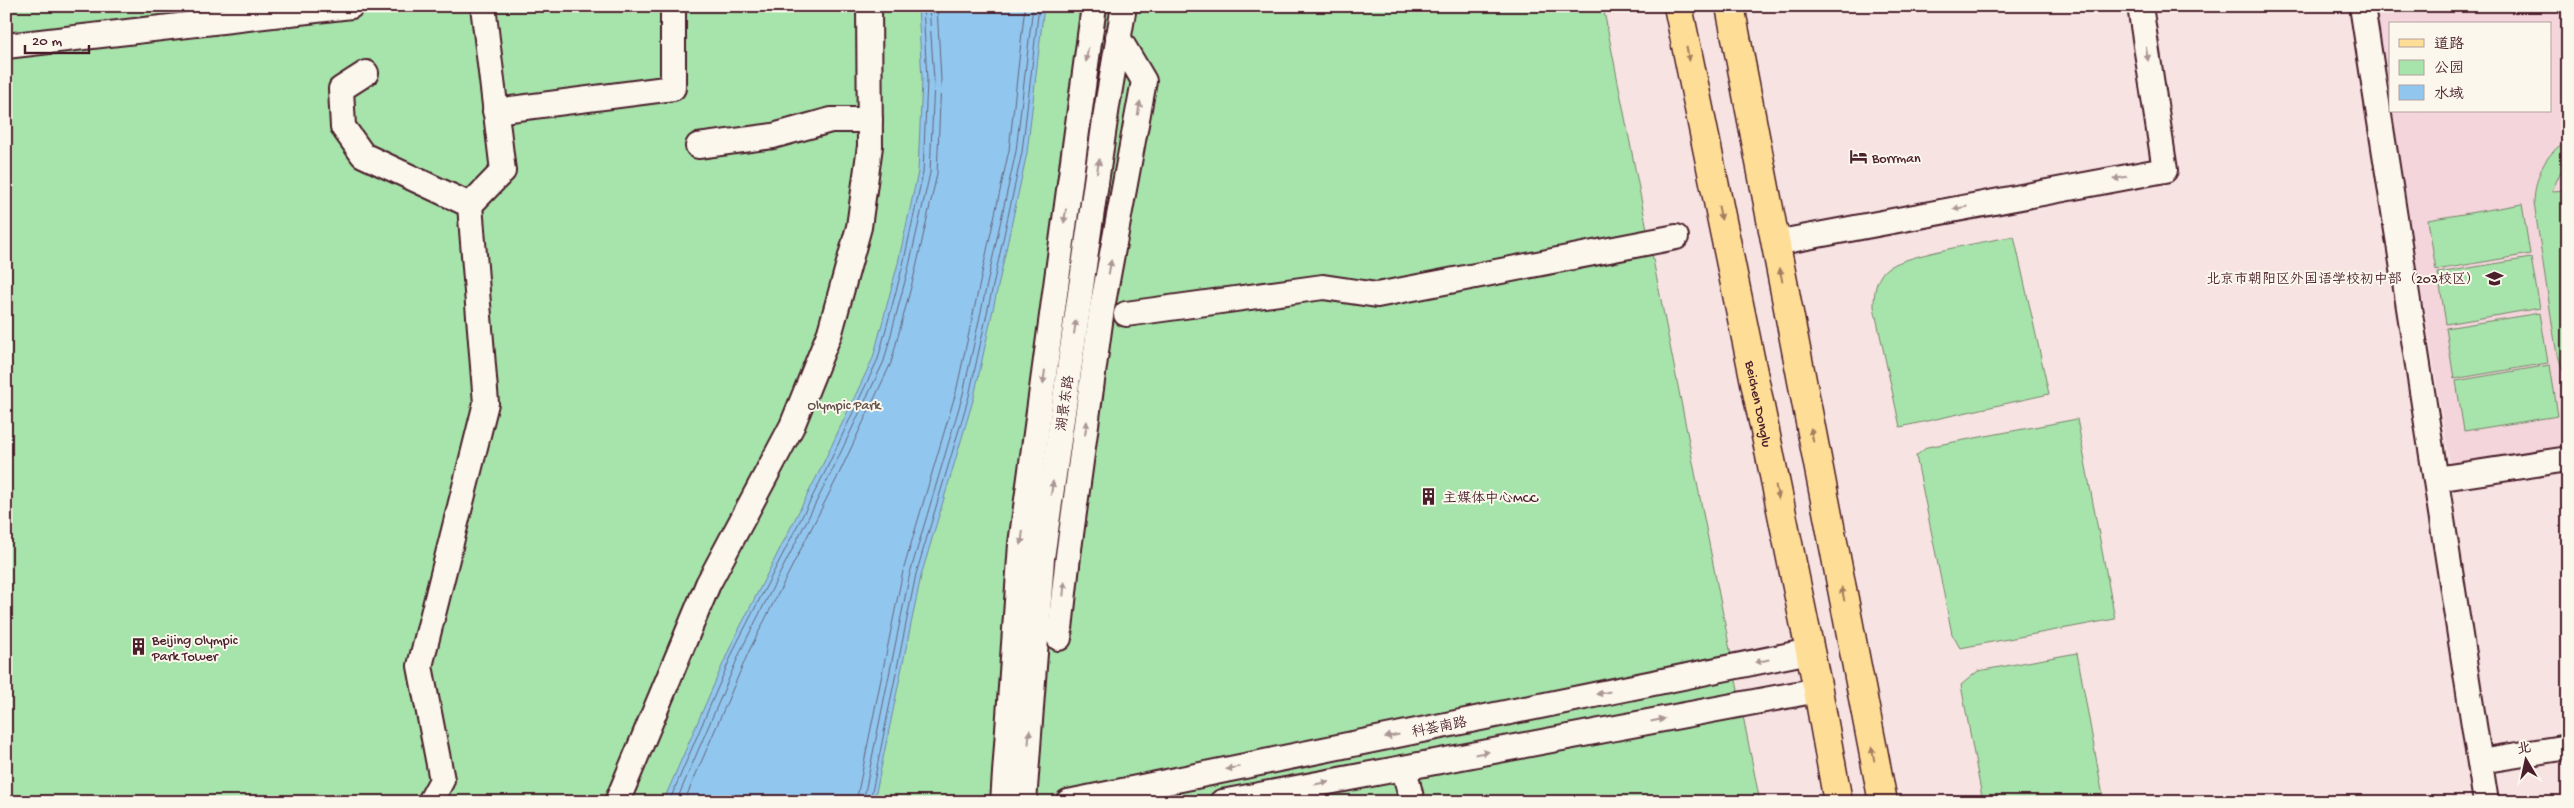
<svg xmlns="http://www.w3.org/2000/svg" width="2574" height="808" font-family="'Gochi Hand','LXGW WenKai TC',sans-serif">
<style>
.built{fill:#f3d5db}
.green{fill:#a7e4ab;stroke:#78826b}
.water{fill:#91c7ef;stroke:#7584a1}
.lines{fill:none;stroke-linecap:round;stroke-linejoin:round}
.shore{stroke:#666279;stroke-width:1}
.minor-casing{stroke:#4a1f2b;stroke-width:28}
.major-casing{stroke:#4a1f2b;stroke-width:31}
.minor{stroke:#fbf7ec;stroke-width:24}
.major{stroke:#fedd96;stroke-width:28}
.oneway{fill:#a47e60}
.oneway2{fill:#ab9695}
.labels{text-anchor:middle;stroke-width:4;stroke-linejoin:round;paint-order:stroke}
.poi-label{font-size:14px;fill:#4a1f2b;stroke:#fbf7ec;text-anchor:start}
.street-label{font-size:14px;fill:#4a1f2b;stroke:#fbf7ec}
.park-label{font-size:14px;fill:#61504b;stroke:#fbf7ec}
</style>
<rect width="100%" height="100%" fill="#f6e3e2"/>
<filter id="ink" filterUnits="userSpaceOnUse"><feTurbulence type="fractalNoise" baseFrequency=".02" numOctaves="2"/><feDisplacementMap in="SourceGraphic" scale="10" xChannelSelector="R" yChannelSelector="G"/><feConvolveMatrix kernelMatrix="1 2 1 2 8 2 1 2 1" color-interpolation-filters="sRGB"/></filter>
<g filter="url(#ink)">
<path class="built" d="M2375,6H2568V445L2450,463L2392,111H2550V24H2390V100Z"/>
<g class="green">
<path d="M6,6H1603L1760,802H6Z"/>
<path d="M2568,140V163L2561,171L2552,191L2568,190V377L2562,368L2556,349L2534,203C2535,177 2544,154 2568,140Z"/>
<path d="M2522,204L2530,254L2436,270L2428,220Z"/>
<path d="M2014,236L2049,394L1900,427L1874,307C1874,293 1875,282 1884,271C1896,256 1991,241 2014,236Z"/>
<path d="M2531,258L2540,308L2446,324L2438,273Z"/>
<path d="M2540,313L2548,363L2454,379L2446,328Z"/>
<path d="M2550,365L2558,416L2464,431L2456,381Z"/>
<path d="M2077,419L2115,619L1960,648L1952,634L1916,456L1927,447Z"/>
<path d="M2077,653L2104,802H1983L1961,685L1978,671Z"/>
</g>
<path class="water" d="M918,6H1044L1027,153L974,397L921,576L874,802H663L732,643L820,470L873,358L898,263L918,172L922,80Z"/>
<g class="lines">
<g class="shore">
<path d="M669,802L736,645L825,472L878,359L903,265L923,173L927,80L923,6"/>
<path d="M676,802L742,648L830,475L884,361L909,266L930,173L934,80L929,6"/>
<path d="M684,802L749,651L837,478L891,363L916,268L937,174L941,80L937,6"/>
<path d="M856,802L903,571L956,392L1009,150L1025,6"/>
<path d="M863,802L910,573L963,394L1016,151L1033,6"/>
<path d="M870,802L916,574L969,396L1022,152L1039,6"/>
</g>
<defs>
<g id="minor">
<path d="M2362,6L2486,802"/>
<path d="M6,46L351,6"/>
<path d="M366,73L341,89L343,127L363,155L470,205L486,403L420,666L442,780L430,802"/>
<path d="M495,111L673,88V6"/>
<path d="M698,146L773,136L831,120H870"/>
<path d="M470,205L503,171L483,6"/>
<path d="M1775,243L2165,170L2140,6"/>
<path d="M1126,314L1323,287L1377,295L1676,237"/>
<path d="M2436,479L2568,459"/>
<path d="M1059,638L1068,556L1102,308L1144,81L1118,37"/>
<path d="M2480,761L2568,747"/>
<path d="M1404,768L1412,802"/>
<path d="M617,802L708,584L792,426L830,332L859,227L870,146L869,6"/>
<path d="M1003,802L1021,544L1094,6"/>
<path d="M1024,802L1042,558L1107,106L1124,6"/>
<path d="M1068,802L1810,651"/>
<path d="M1222,802L1818,690"/>
</g>
<g id="major">
<path id="s1" d="M1678,6L1818,690L1838,802"/>
<path d="M1730,6L1883,802"/>
</g>
</defs>
<use href="#minor" class="minor-casing"/>
<use href="#major" class="major-casing"/>
<use href="#minor" class="minor"/>
<use href="#major" class="major"/>
</g>
<defs><path id="oneway-solid" d="M-6-.8H1V-3.2L6.5 0L1 3.2V.8H-6Z" transform="scale(1.25)"/></defs>
<g class="oneway">
<use href="#oneway-solid" transform="translate(1688 54) rotate(78)"/>
<use href="#oneway-solid" transform="translate(1720 213) rotate(78)"/>
<use href="#oneway-solid" transform="translate(1781 275) rotate(-101)"/>
<use href="#oneway-solid" transform="translate(1812 435) rotate(-101)"/>
<use href="#oneway-solid" transform="translate(1777 492) rotate(78)"/>
<use href="#oneway-solid" transform="translate(1843 594) rotate(-101)"/>
<use href="#oneway-solid" transform="translate(1873 754) rotate(-101)"/>
</g>
<g class="oneway2">
<use href="#oneway-solid" transform="translate(2147 54) rotate(81)"/>
<use href="#oneway-solid" transform="translate(1087 55) rotate(98)"/>
<use href="#oneway-solid" transform="translate(1139 108) rotate(-80)"/>
<use href="#oneway-solid" transform="translate(1098 166) rotate(-82)"/>
<use href="#oneway-solid" transform="translate(2120 178) rotate(169)"/>
<use href="#oneway-solid" transform="translate(1960 208) rotate(169)"/>
<use href="#oneway-solid" transform="translate(1065 216) rotate(98)"/>
<use href="#oneway-solid" transform="translate(1110 267) rotate(-80)"/>
<use href="#oneway-solid" transform="translate(1075 327) rotate(-82)"/>
<use href="#oneway-solid" transform="translate(1044 377) rotate(98)"/>
<use href="#oneway-solid" transform="translate(1086 428) rotate(-82)"/>
<use href="#oneway-solid" transform="translate(1052 488) rotate(-82)"/>
<use href="#oneway-solid" transform="translate(1022 538) rotate(97)"/>
<use href="#oneway-solid" transform="translate(1064 589) rotate(-84)"/>
<use href="#oneway-solid" transform="translate(1762 661) rotate(169)"/>
<use href="#oneway-solid" transform="translate(1603 693) rotate(169)"/>
<use href="#oneway-solid" transform="translate(1658 720) rotate(-11)"/>
<use href="#oneway-solid" transform="translate(1392 736) rotate(169)"/>
<use href="#oneway-solid" transform="translate(1029 737) rotate(-86)"/>
<use href="#oneway-solid" transform="translate(1482 753) rotate(-11)"/>
<use href="#oneway-solid" transform="translate(1233 768) rotate(169)"/>
<use href="#oneway-solid" transform="translate(1322 783) rotate(-11)"/>
</g>
</g>
<defs>
<symbol id="hotel-bare" viewBox="-9 -9 18 18"><path d="M-6-4.5h1.5V1H6V5H4.5V3h-9V5H-6ZM-4 0a1.8 1.8 0 1 1 3.6 0ZM.5 0V-2.5h3Q6-2.5 6 0Z" fill="#4a1f2b" stroke="#fbf7ec" stroke-width="2.5" paint-order="stroke"/></symbol>
<symbol id="school-bare" viewBox="-9 -9 18 18"><path d="M0-5L7-2L0 1L-7-2ZM-4 1L0 2.5L4 1V4Q0 6-4 4Z" fill="#4a1f2b" stroke="#fbf7ec" stroke-width="2.5" paint-order="stroke"/></symbol>
<symbol id="building-bare" viewBox="-9 -9 18 18"><path d="M-4-6H4V6H1V3H-1V6H-4ZM-2.5-4.3h1.7v1.8h-1.7ZM.8-4.3h1.7v1.8H.8ZM-2.5-1h1.7V.8h-1.7ZM.8-1h1.7V.8H.8Z" fill="#4a1f2b" stroke="#fbf7ec" stroke-width="2.5" paint-order="stroke"/></symbol>
</defs>
<g fill-rule="evenodd">
<use href="#hotel-bare" x="1846" y="144" width="25" height="25"/>
<use href="#school-bare" x="2482" y="266" width="25" height="25"/>
<use href="#building-bare" x="1416" y="484" width="25" height="25"/>
<use href="#building-bare" x="126" y="634" width="25" height="25"/>
</g>
<g class="labels">
<g class="poi-label">
<text x="1872" y="162">Borrman</text>
<text x="2480" y="283" text-anchor="end">北京市朝阳区外国语学校初中部（203校区）</text>
<text x="1443" y="502">主媒体中心MCC</text>
<text x="152" y="644">Beijing Olympic<tspan x="152" dy="16">Park Tower</tspan></text>
</g>
<g class="street-label">
<text transform="translate(1064 403) rotate(-82)" y="5">湖景东路</text>
<text dy="5" stroke="none"><textPath href="#s1" startOffset="406">Beichen Donglu</textPath></text>
<text transform="translate(1439 726) rotate(-11)" y="5">科荟南路</text>
</g>
<g class="park-label">
<text x="844" y="409">Olympic Park</text>
</g>
</g>
<rect width="2574" height="808" fill="none" stroke="#fbf7ec" stroke-width="25"/>
<rect x="12" y="12" width="2549" height="783" fill="none" stroke="#4a1f2b" stroke-width="2" filter="url(#ink)"/>
<rect x="2389" y="22" width="162" height="90" fill="#fbf7ec" stroke="#b4a19f"/>
<rect x="2399" y="39" width="25" height="8" fill="#fedd96" stroke="#b4a19f"/>
<text x="2434" y="48" font-size="15" fill="#4a1f2b">道路</text>
<rect x="2399" y="60" width="25" height="15" fill="#a7e4ab" stroke="#b4a19f"/>
<text x="2434" y="72" font-size="15" fill="#4a1f2b">公园</text>
<rect x="2399" y="85" width="25" height="15" fill="#91c7ef" stroke="#b4a19f"/>
<text x="2434" y="98" font-size="15" fill="#4a1f2b">水域</text>
<g transform="translate(2526 760) rotate(351)" stroke="#fbf7ec" stroke-width="4" paint-order="stroke">
<path d="M0-4L9 19L0 12L-9 19Z" fill="#4a1f2b"/>
<text y="-8" font-size="14" font-weight="bold" text-anchor="middle" fill="#4a1f2b">北</text>
</g>
<path d="M25 45v8h64v-8" fill="none" stroke="#4a1f2b" stroke-width="2.5"/>
<text x="32" y="45" font-size="15" fill="#4a1f2b" stroke="#fbf7ec" stroke-width="4" paint-order="stroke">20 m</text>
</svg>
